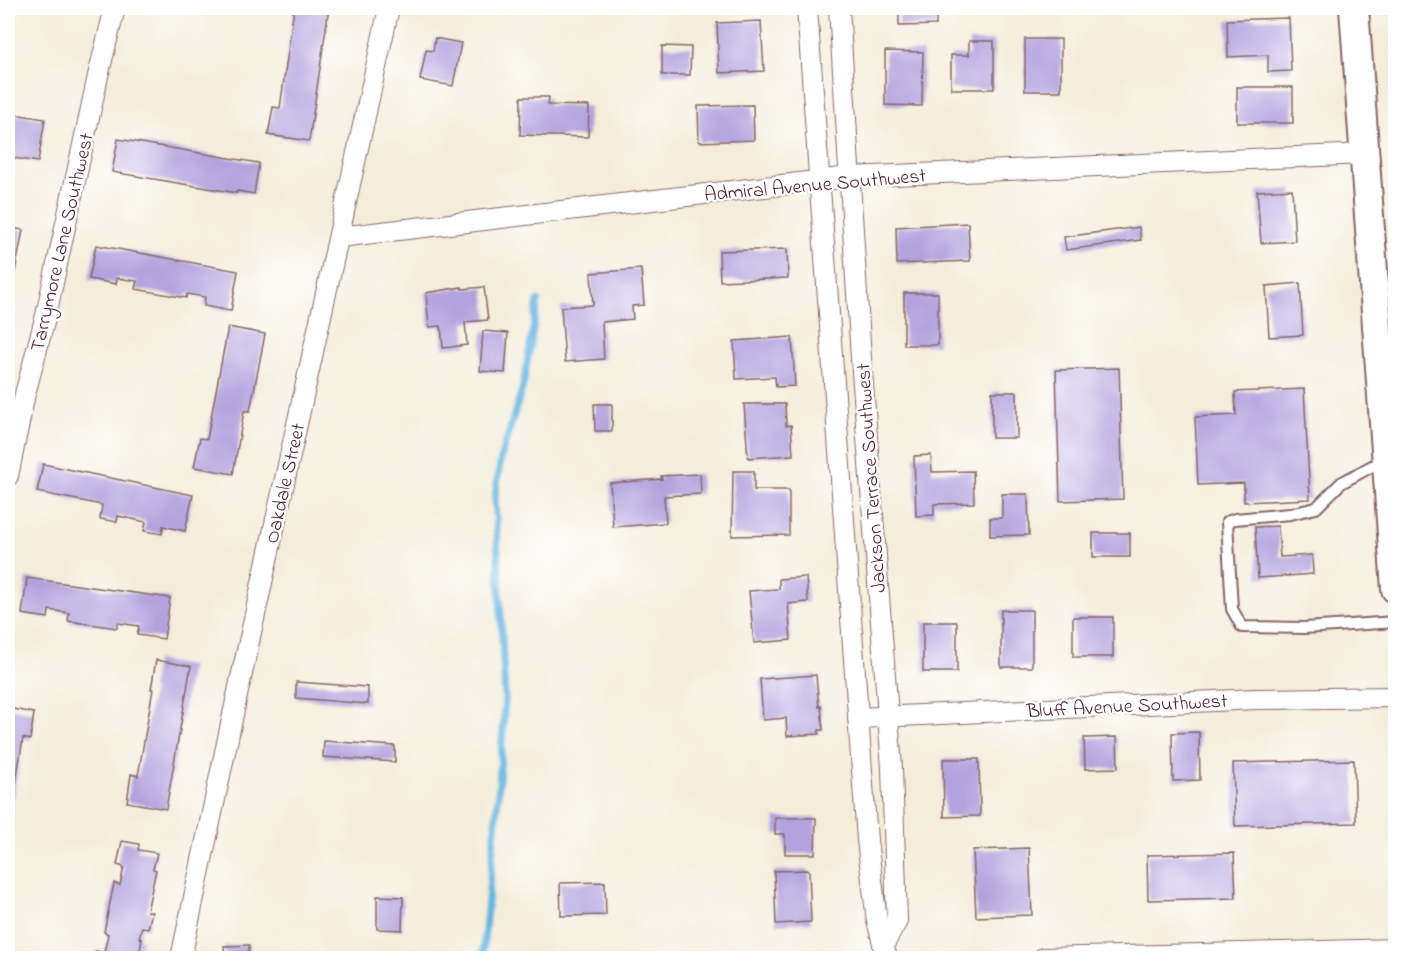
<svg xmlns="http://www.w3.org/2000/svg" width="1403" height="966" font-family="'Indie Flower',sans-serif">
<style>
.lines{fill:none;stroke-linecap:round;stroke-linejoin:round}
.stream{stroke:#65b6e0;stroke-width:7}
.building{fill:#b2a3de}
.lane-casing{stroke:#866768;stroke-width:14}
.street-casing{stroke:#866768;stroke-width:22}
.secondary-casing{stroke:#866768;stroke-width:32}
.lane{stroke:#fff;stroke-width:10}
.street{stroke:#fff;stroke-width:20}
.secondary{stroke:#fff;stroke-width:28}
.labels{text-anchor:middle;stroke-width:5;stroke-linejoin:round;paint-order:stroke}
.street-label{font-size:20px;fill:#4a1f2b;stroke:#fff}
</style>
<rect width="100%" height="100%" fill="#fff"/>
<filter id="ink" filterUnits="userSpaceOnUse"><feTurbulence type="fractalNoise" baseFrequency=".0167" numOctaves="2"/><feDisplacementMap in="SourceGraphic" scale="12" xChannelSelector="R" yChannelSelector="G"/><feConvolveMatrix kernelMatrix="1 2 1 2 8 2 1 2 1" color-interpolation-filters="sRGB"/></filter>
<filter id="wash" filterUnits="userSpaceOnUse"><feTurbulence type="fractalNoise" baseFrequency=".008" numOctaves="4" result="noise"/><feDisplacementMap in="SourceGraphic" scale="24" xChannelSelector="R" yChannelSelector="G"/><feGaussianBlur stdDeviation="1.35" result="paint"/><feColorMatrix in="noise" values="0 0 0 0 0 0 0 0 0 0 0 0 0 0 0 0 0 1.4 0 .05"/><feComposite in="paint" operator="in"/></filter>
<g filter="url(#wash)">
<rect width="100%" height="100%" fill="#f4edda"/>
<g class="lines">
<path class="stream" d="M483,951L498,797L505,699L495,497L501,457L523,386L538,301"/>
</g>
<g id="blocks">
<g class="building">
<path d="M294,8H329L309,141L268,135L273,107L280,108Z"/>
<path d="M463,8H515V11L463,10Z"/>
<path d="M899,8H936V25L899,26Z"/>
<path d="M1289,18L1291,71L1268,72V55L1228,57L1227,20Z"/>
<path d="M761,21L764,71L719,73L717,23Z"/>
<path d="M435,38L461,43L453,86L420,80L426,50L433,51Z"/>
<rect x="1025" y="39" width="36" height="52"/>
<path d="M969,41H994V89H951V55H969Z"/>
<path d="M662,46L691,47L690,75H662Z"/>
<path d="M885,51L923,52L922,106L885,105Z"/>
<rect x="1237" y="87" width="56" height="36"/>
<path d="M521,97H549L548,105L589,106L588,137L520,135Z"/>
<path d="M753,105L754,140L699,142L698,106Z"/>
<path d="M8,113L45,119L38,162L8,157Z"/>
<path d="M118,139L259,163L254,194L237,191V193L112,172Z"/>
<path d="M1292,189L1295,241L1261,243L1257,191Z"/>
<path d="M968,223L970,261L897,264L896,227Z"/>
<path d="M8,227L23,230L15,272L8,271Z"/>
<path d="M1139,227L1141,240L1066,250L1064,237Z"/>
<path d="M96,245L238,271L231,311L204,306L205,297L187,294L186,298L135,289L137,281L117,278L116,284L89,279Z"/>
<path d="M787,249L788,278L720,281L719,251Z"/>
<path d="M641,269L644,305L632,306L633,319L602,322L604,359L565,362L561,307L593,305L591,273Z"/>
<path d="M1300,283L1303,335L1269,337L1266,286Z"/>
<path d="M462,287V289L484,287L488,320L465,322L467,345L443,348L441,326L429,327L426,293Z"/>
<rect x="904" y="293" width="34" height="52"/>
<path d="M228,327L265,334L250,411H244L233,474L194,467L200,438L207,439Z"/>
<path d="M483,331L508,333L505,373L480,371Z"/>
<path d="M792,337L795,386L776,387L775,377L736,379L734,341Z"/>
<path d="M1119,368L1123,499L1060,501L1056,370Z"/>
<path d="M1304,389L1310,499L1244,502V483L1198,485L1195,417L1236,415L1235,392Z"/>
<rect x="992" y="392" width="25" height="46"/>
<path d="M594,404H612V431H595Z"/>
<path d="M744,404H785L786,426L791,425L793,455L748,458Z"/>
<path d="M931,455L932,472L973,471L974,503L934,504V515L916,516L914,456Z"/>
<path d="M43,464L193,495L185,531L163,526L162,534L144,531L146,522L118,516L117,522L100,519L102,505L37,492Z"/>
<path d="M733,471H754V490H789V535L732,536Z"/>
<path d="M700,474L701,494L664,496L666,523L613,527L610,483L662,479L661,476Z"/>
<path d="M1002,494H1028L1029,535L990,536V518H1002Z"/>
<path d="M1278,526L1280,557L1312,555L1313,574L1258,578L1255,527Z"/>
<rect x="1093" y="533" width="37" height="24"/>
<path d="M806,577L808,602L788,604L791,640L754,643L749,591L779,589V579Z"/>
<path d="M27,578L170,598L164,639L137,635L139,626L118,623L117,628L68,621L69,613L49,610L48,618L22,614Z"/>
<rect x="1001" y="610" width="31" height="57"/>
<rect x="1073" y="617" width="40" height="40"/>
<rect x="923" y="622" width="34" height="50"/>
<path d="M156,660L191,666L166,809L127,802L131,774L138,776L153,689H151Z"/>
<path d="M816,675L819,707L821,706L823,730H819V734L787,736L786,718L763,720L760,679Z"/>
<path d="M296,682L368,687V704L296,698Z"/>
<path d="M8,708L34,713L30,740L23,738L9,825Z"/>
<path d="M1199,732L1200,780L1173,781L1172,733Z"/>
<path d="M1117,737L1118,768L1085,769L1084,738Z"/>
<path d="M324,741L395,746V762L323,757Z"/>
<path d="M943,759H979L980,816L944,817Z"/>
<path d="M1354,760L1356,823L1235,826L1233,763Z"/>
<path d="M775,818H816L815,854H785V834H775Z"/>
<path d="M122,841L139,844L138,850L157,853L153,869L156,870L147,911L152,912L148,929L142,927L139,938L142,939L139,956L147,958H95L96,951L104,953L108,934L104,932L114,883L120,885L124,867L117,865Z"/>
<path d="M1029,848L1032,915L976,917L973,850Z"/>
<path d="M1234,853L1236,898L1148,900L1147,855Z"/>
<path d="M809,870L811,922L776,924L774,871Z"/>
<path d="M605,882L606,915L561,916L560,883Z"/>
<path d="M377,896L403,897L402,930L377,929Z"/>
<path d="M249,945V958H225L224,946Z"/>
</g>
</g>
</g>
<g filter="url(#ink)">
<use href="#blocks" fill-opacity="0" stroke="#866768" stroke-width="1.5"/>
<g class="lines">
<defs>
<path id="lane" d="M1387,465L1372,466L1341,483L1316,508L1290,514L1235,519L1227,522L1232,609L1242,627L1304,628L1396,622"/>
<g id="street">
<path d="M807,8L867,840L877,921L887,958"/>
<path d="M839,8L861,358L892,768L897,921L883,946"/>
<path d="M339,237L850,177L1365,154"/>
<path d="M8,476L25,394L46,315L98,76L115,8"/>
<path d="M858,718L1256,699L1396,697"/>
<path d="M181,958L237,696L389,8"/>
<path d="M1043,958L1396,949"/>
</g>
<path id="secondary" d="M1354,8L1396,589"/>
</defs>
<use href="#lane" class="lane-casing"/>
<use href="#street" class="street-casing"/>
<use href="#secondary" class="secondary-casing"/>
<use href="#lane" class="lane"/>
<use href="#street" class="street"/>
<use href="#secondary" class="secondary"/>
</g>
</g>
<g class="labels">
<g class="street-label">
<text transform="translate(815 184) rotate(-5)" y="7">Admiral Avenue Southwest</text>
<text transform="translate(61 242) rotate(-77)" y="7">Tarrymore Lane Southwest</text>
<text transform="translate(870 478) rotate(-94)" y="7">Jackson Terrace Southwest</text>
<text transform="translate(284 483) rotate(-77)" y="7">Oakdale Street</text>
<text transform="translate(1127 705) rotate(-3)" y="7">Bluff Avenue Southwest</text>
</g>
</g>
<rect width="1403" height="966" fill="none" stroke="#fff" stroke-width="30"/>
</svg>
